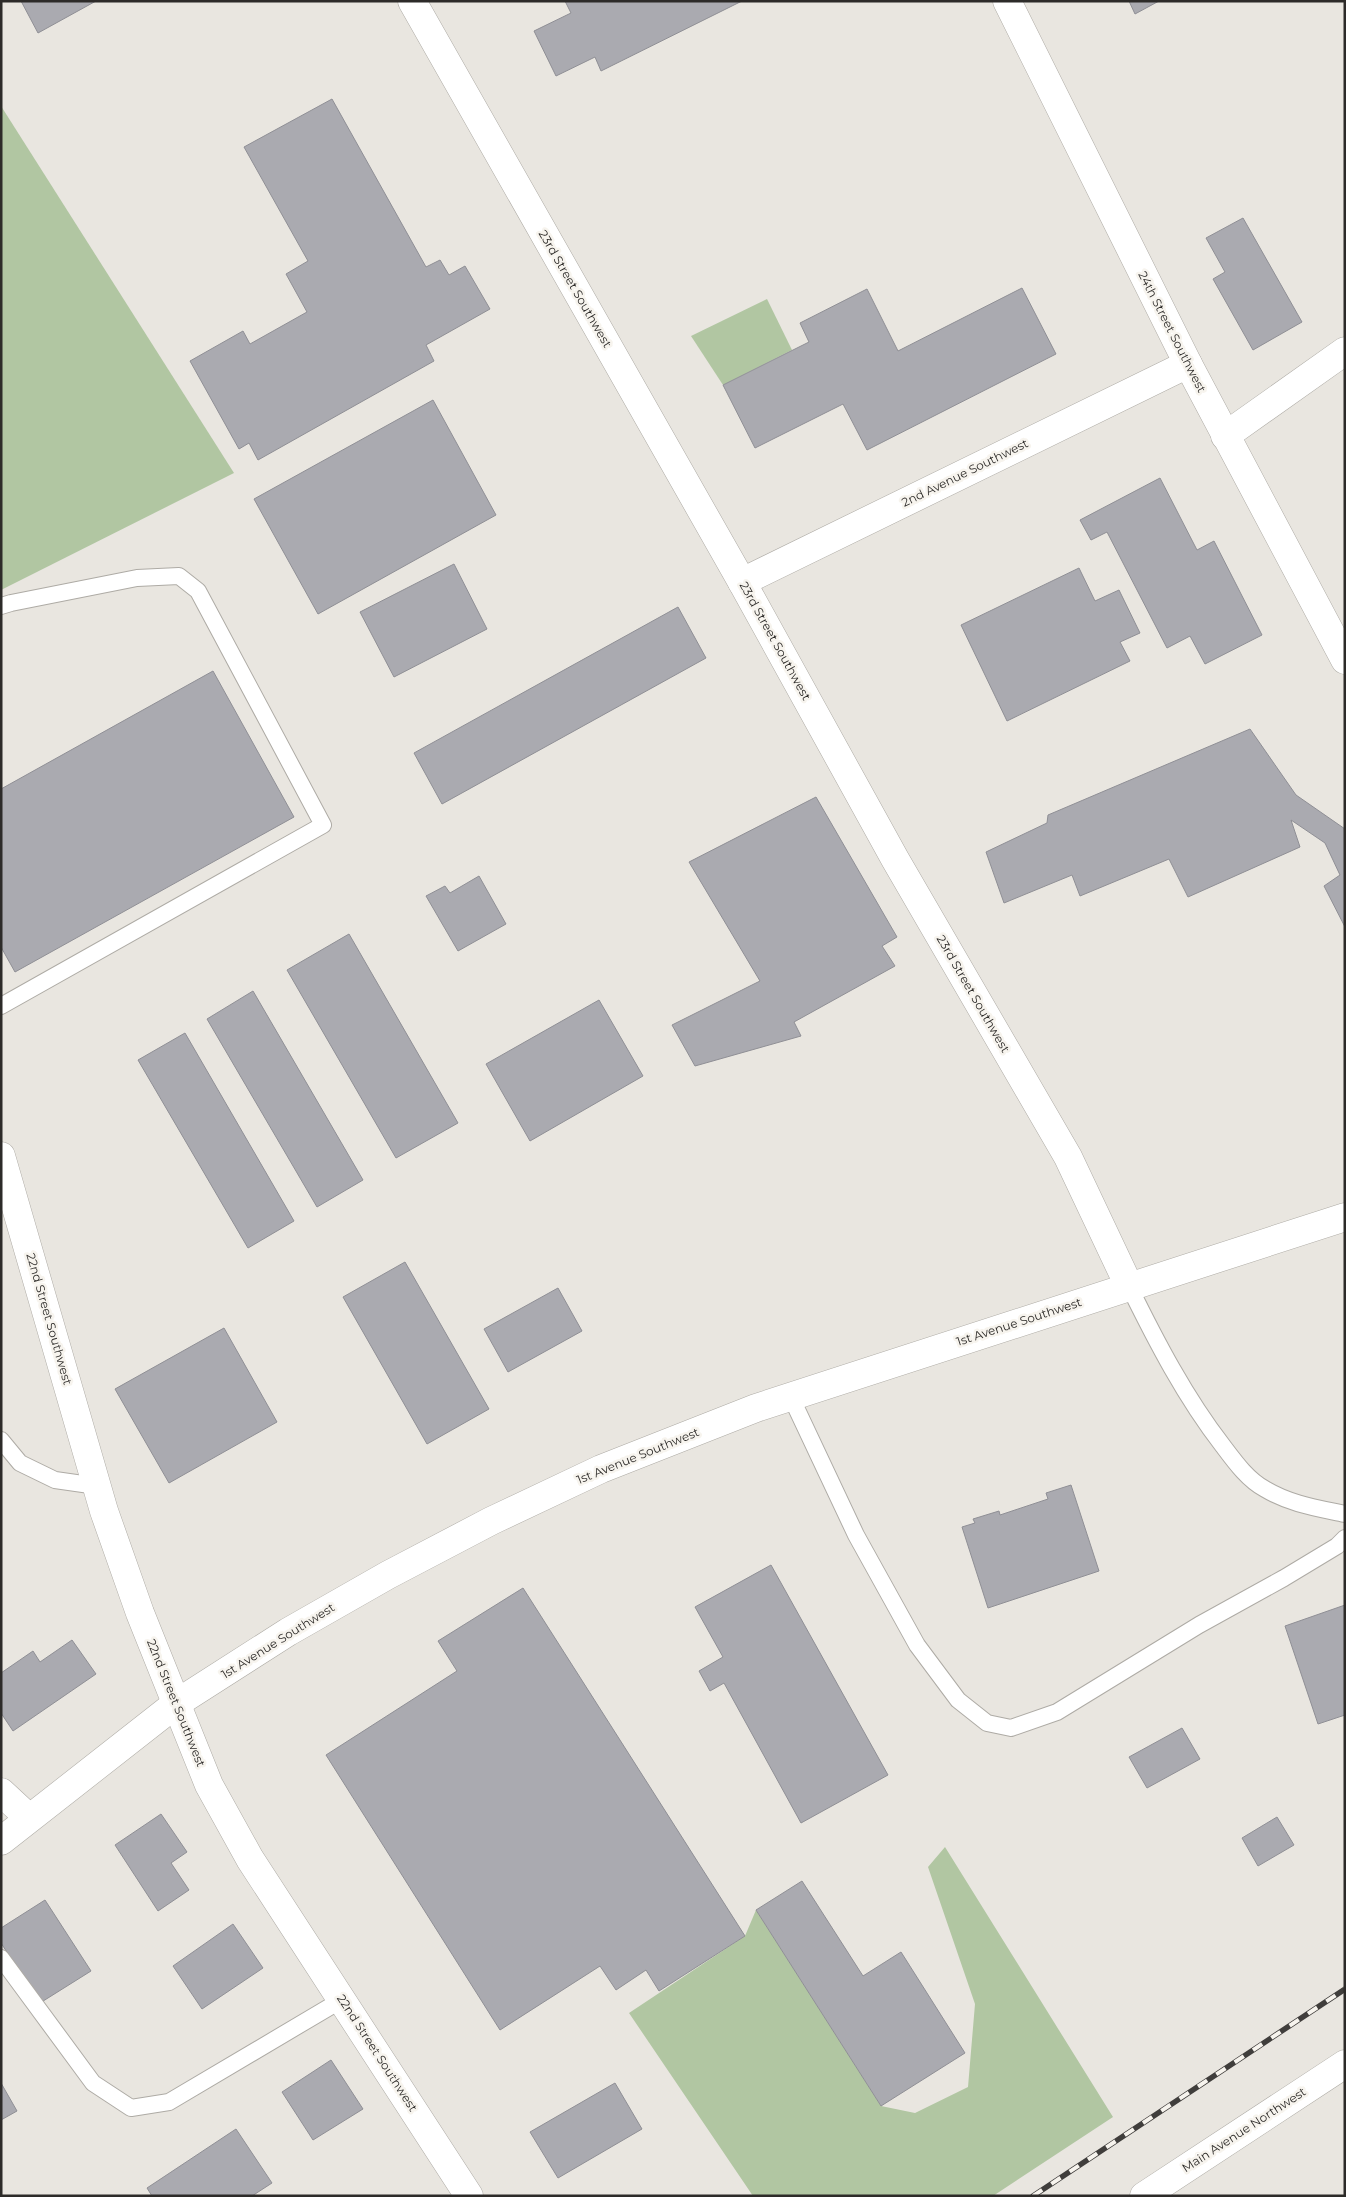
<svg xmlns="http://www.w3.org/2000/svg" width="1346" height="2197" font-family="Montserrat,sans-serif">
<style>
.green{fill:#b1c6a2}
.building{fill:#aaaab0;stroke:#8f8f95}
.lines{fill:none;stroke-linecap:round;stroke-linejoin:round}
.lane-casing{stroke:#aeaba5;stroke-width:18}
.street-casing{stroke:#aeaba5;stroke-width:29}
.secondary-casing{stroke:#aeaba5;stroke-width:29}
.lane{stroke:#fff;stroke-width:16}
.street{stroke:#fff;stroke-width:28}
.secondary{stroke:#fff;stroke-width:28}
.rail-casing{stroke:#403e3c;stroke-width:5.5}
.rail{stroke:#f7f4ee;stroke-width:4;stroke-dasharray:11;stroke-linecap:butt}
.labels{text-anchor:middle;stroke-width:5;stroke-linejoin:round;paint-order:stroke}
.street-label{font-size:12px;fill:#2d2b29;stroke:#f7f4ee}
</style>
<rect width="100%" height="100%" fill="#e9e6e0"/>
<g class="green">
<path d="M1,106L234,473L1,590Z"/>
<path d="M767,299L792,350L723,385L691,336Z"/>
<path d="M945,1847L1113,2117L993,2196H753L629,2013L745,1936L756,1910L881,2106L915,2113L968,2087L975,2004L928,1867Z"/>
</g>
<g class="building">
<path d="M21,1H96L38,33Z"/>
<path d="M565,1H742L601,71L595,57L556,76L534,31L571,13Z"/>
<path d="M1129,1H1159L1135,14Z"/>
<path d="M332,99L426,267L440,260L449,275L465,266L490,309L426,345L434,361L258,460L249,443L239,449L190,361L243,331L250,344L307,312L286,274L308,261L244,147Z"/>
<path d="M1243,218L1302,322L1253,350L1213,279L1225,272L1206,238Z"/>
<path d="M1022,288L1056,354L867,450L843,404L755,448L723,385L809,342L800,323L867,289L898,351Z"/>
<path d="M433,400L496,515L318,614L254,499Z"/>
<path d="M1160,478L1197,550L1214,541L1262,635L1205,664L1190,636L1167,648L1107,532L1091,540L1080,520Z"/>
<path d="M454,564L487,629L394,677L360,612Z"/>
<path d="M1079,568L1095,601L1119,590L1140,633L1120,642L1130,661L1007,721L961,625Z"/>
<path d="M678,607L706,658L442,804L414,753Z"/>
<path d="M213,671L294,817L15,972L1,947V789Z"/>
<path d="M1250,729L1296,795L1345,829V927L1324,886L1340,875L1325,843L1291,820L1300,847L1188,897L1169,859L1080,896L1072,875L1004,903L986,852L1047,823L1048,815Z"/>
<path d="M816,797L897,937L882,946L895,966L794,1022L801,1036L695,1066L672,1025L760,981L689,862Z"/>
<path d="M479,876L506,924L458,951L426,896L445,886L450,893Z"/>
<path d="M349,934L458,1123L396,1158L287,970Z"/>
<path d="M253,991L363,1180L317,1207L207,1019Z"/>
<path d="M599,1000L643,1076L530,1141L486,1064Z"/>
<path d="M185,1033L294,1221L248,1248L138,1060Z"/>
<path d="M405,1262L489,1409L427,1444L343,1297Z"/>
<path d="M558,1288L582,1331L508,1372L484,1329Z"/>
<path d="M224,1328L277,1422L169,1483L115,1389Z"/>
<path d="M1071,1485L1099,1571L988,1608L962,1527L975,1523L973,1519L999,1511L1000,1515L1048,1499L1046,1493Z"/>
<path d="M771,1565L888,1775L801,1823L724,1683L710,1691L699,1671L723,1657L695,1607Z"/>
<path d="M523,1588L745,1936L659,1991L646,1970L616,1990L600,1966L500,2030L326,1755L457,1671L438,1641Z"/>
<path d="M1345,1605V1715L1318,1724L1285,1626Z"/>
<path d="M72,1640L96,1674L13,1731L1,1713V1673L33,1651L40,1662Z"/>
<path d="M1182,1728L1200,1759L1147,1788L1129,1757Z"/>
<path d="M161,1814L187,1852L171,1863L189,1890L158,1911L115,1845Z"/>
<path d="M1277,1817L1294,1845L1258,1866L1242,1838Z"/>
<path d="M802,1881L863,1976L901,1952L965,2053L881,2106L756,1910Z"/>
<path d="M45,1900L91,1971L40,2003L1,1943V1928Z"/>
<path d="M233,1924L263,1968L202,2009L173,1966Z"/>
<path d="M331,2060L363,2109L313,2140L282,2092Z"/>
<path d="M1,2083L17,2111L1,2120Z"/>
<path d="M615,2083L642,2129L558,2178L530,2132Z"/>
<path d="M236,2129L272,2183L252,2196H152L147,2188Z"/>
</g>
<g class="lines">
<defs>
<g id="lane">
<path d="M1,606L11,603L137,578L179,576L198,591L323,825L1,1006"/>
<path d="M1129,1286C1156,1341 1185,1397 1223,1446C1235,1462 1248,1480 1265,1489C1290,1504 1317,1508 1345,1514"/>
<path d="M791,1397L856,1535L917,1645L958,1700L987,1723L1011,1728L1057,1712L1199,1625L1284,1578L1337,1546L1345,1538"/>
<path d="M1,1440L20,1463L55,1480L97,1486"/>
<path d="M1,1958L93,2083L131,2108L169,2102L343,1999"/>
</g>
<g id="street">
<path d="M412,1L742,582L895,859L1068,1157L1129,1286"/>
<path d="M1007,1L1188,364L1345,660"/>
<path d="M1225,436L1345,351"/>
<path d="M742,582L1188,364"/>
<path d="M1,1156L104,1511L140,1613L209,1785L250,1859L469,2196"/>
<path d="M1,1792L29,1818"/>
<path d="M1144,2196L1345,2064"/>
</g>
<path id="secondary" d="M1,1841L177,1703L288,1632L388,1575L491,1521L601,1469L756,1408L1345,1217"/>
</defs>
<use href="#lane" class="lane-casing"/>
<use href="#street" class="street-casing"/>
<use href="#secondary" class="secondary-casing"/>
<use href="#lane" class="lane"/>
<use href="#street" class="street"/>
<use href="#secondary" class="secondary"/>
<defs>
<path id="rail" d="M1033,2196L1345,1989"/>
</defs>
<use href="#rail" class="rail-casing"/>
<use href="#rail" class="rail"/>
</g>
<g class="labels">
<g class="street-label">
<text transform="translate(575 289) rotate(60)" y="4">23rd Street Southwest</text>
<text transform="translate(1172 332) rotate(63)" y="4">24th Street Southwest</text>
<text transform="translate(965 473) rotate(-26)" y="4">2nd Avenue Southwest</text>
<text transform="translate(775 641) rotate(61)" y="4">23rd Street Southwest</text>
<text transform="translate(973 994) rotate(60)" y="4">23rd Street Southwest</text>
<text transform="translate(49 1319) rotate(74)" y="4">22nd Street Southwest</text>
<text transform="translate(1019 1322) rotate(-18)" y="4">1st Avenue Southwest</text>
<text transform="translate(638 1456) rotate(-22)" y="4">1st Avenue Southwest</text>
<text transform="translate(278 1641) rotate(-32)" y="4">1st Avenue Southwest</text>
<text transform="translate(176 1703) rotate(68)" y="4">22nd Street Southwest</text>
<text transform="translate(377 2053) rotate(57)" y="4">22nd Street Southwest</text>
<text transform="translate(1244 2130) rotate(-33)" y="4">Main Avenue Northwest</text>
</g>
</g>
<rect width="1346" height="2197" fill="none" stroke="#2d2b29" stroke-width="5"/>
</svg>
